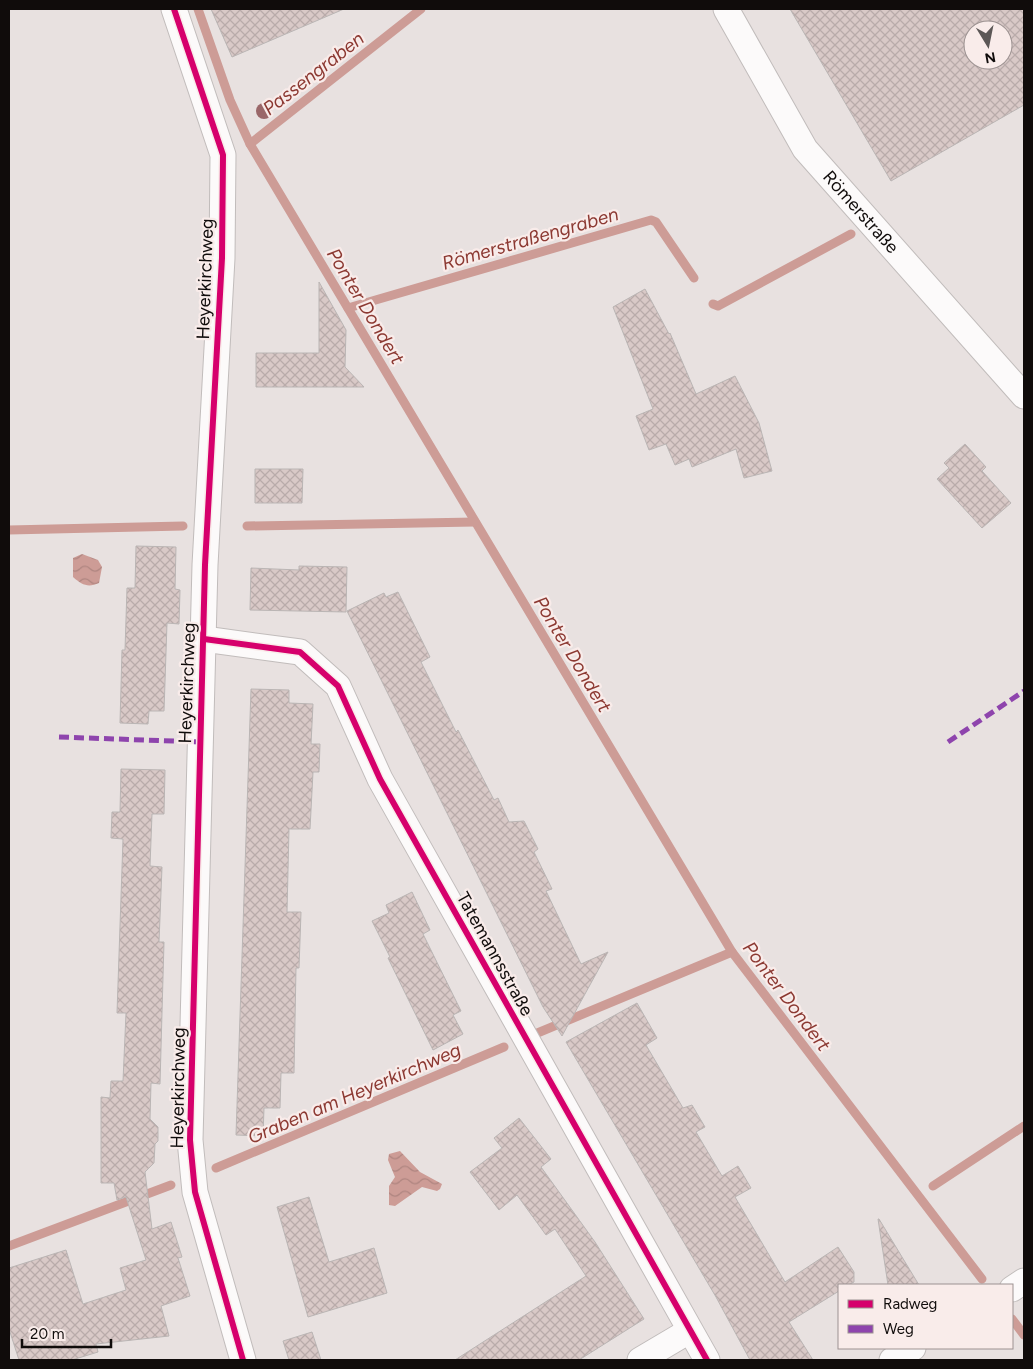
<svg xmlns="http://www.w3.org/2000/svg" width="1033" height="1369" font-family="Figtree,sans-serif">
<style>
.water{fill:url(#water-waves)}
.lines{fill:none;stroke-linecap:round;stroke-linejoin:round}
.stream{stroke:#cd9c96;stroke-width:9}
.building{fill:url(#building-cross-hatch);stroke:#bab5b4;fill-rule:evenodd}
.street-casing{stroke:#c1bcbb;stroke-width:27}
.street{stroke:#fcfafa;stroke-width:25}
.quiet{stroke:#8e44ad;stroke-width:5;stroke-dasharray:10 5;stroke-linecap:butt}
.cycleway-casing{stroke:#f9ecea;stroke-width:9}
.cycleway{stroke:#d6006c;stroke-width:6}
.tree{fill:#9a6769}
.labels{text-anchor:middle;stroke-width:4.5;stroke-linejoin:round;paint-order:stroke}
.street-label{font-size:18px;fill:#100c0b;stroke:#f9ecea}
.water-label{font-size:19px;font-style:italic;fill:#8c3932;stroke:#f9ecea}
</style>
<defs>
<pattern id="water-waves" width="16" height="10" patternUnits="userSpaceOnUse" patternTransform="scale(1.25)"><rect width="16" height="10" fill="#cd9c96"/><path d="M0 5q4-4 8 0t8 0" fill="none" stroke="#af8580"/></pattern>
<pattern id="building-cross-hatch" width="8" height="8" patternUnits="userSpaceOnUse" patternTransform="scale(1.25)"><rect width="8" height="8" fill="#d9c9c7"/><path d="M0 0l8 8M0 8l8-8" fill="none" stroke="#b9abaa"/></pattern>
</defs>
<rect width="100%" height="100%" fill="#e8e1e0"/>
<g class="water">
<path d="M82,554L98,560L102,567L99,583C88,588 82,585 73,577V558Z"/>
<path d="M400,1151L420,1172L442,1184L440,1189L437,1191L422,1187L395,1206L389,1205V1186L395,1177L388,1160L389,1154Z"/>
</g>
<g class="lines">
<g class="stream">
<path d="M198,9L230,100L250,144L732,952L982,1279"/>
<path d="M250,144L421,9"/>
<path d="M713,304L718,306L851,234"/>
<path d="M348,308L651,220L656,222L694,278"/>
<path d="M247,526L475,522"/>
<path d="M9,530L183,526"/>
<path d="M535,1034L732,952"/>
<path d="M216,1168L504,1047"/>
<path d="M933,1186L1024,1126"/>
<path d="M9,1246L171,1185"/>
<path d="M1012,1319L1024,1335"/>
</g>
</g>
<g class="building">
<path d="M211,9H344L232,57Z"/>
<path d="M790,9H1024V105L891,181ZM973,30H1003V60H973Z"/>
<path d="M319,282L346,330L345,367L364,387H256V353H319Z"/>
<path d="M645,289L669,334L670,333L696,394L735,376L759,423L772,471L744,478L736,449L692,467L689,459L675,465L666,444L649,450L636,416L653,409L613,307Z"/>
<path d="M965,444L986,467L982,471L1011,503L982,528L937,479L949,468L944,463Z"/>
<path d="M255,469H303L302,503H255Z"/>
<path d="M136,546L176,547L175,589L180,590L179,624L167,623L164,711H149L148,724L120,723L122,650H125L127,588H135Z"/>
<path d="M299,566L347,567L346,612L250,610L251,568L299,570Z"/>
<path d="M398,592L430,657L421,662L456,732L458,730L494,800L498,798L509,822L524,821L538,849L534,852L552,889L546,891L581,964L608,952L562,1036L543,1007L347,611L384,593L386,597Z"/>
<path d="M251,689L289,690V703L313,704L311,744H320L319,772H313L310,829H289L287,912H301L299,968H296L294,1073H281L280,1108H264L263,1136L236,1135Z"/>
<path d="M121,769L165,770L164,814H152L150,866L162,867L159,942H164L160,1084L151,1083L150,1119L158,1127V1141L155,1144L154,1163L145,1172L152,1229L171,1222L182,1257L178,1258L190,1296L161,1306L169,1336L96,1344L98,1352L72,1360H19L9,1329V1268L66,1250L83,1304L126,1290L120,1268L146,1260L126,1197L117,1200L114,1183H101V1097L110,1098L111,1081H123L126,1013H117L123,839L111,838L112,812H120Z"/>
<path d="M412,892L430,930L423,934L461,1011L453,1015L463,1034L433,1050L388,958L390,957L372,921L389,913L386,905Z"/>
<path d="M637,1003L657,1038L646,1045L683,1108L692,1105L705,1127L696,1132L722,1176L738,1166L751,1188L735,1197L785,1282L838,1247L854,1272V1282L848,1285H839V1291L789,1322L813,1360H750L716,1297L566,1042Z"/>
<path d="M519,1118L551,1159L541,1167L595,1242L644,1319L579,1360H455L586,1276L555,1229L546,1235L517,1195L499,1210L470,1172L502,1148L494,1138Z"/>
<path d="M309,1197L329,1262L374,1248L387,1293L308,1317L277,1207Z"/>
<path d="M878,1219H879L919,1285H888Z"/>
<path d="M312,1332L321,1360H289L283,1341Z"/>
</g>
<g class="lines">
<defs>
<g id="street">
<path d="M174,9L223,155L222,258L205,565L190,1140L195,1192L243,1360"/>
<path id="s1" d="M726,9L805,149L1024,396"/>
<path d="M204,639L300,652L338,686L380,779L707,1360"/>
<path d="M1012,1289L1024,1281"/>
<path d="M640,1360L689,1331"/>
<path d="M892,1360L913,1348"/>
</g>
</defs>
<use href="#street" class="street-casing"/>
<use href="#street" class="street"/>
<g class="quiet">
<path d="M59,737L201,742"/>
<path d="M948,742L1024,691"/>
</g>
<defs>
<g id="cycleway">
<path d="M174,9L223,155L222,258L205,565L190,1140L195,1192L243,1360"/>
<path d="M204,639L300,652L338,686L380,779L707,1360"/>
</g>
</defs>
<use href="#cycleway" class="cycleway-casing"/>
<use href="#cycleway" class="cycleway"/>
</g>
<circle class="tree" cx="264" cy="111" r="8"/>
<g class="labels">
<g class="street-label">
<text dy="6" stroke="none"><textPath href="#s1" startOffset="245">Römerstraße</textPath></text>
<text transform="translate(205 279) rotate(-88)" y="6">Heyerkirchweg</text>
<text transform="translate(187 683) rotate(-88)" y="6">Heyerkirchweg</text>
<text transform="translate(495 954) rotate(61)" y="6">Tatemannsstraße</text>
<text transform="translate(178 1088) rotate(-89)" y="6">Heyerkirchweg</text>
</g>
<g class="water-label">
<text transform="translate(313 73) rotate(-38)" y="7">Passengraben</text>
<text transform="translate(530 238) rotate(-16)" y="7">Römerstraßengraben</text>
<text transform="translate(366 306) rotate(59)" y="7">Ponter Dondert</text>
<text transform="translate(573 654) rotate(59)" y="7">Ponter Dondert</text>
<text transform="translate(787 996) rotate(53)" y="7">Ponter Dondert</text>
<text transform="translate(354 1093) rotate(-23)" y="7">Graben am Heyerkirchweg</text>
</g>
</g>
<rect width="1033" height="1369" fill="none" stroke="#100c0b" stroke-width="20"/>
<rect x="838" y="1284" width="175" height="65" fill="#f9ecea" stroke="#9c9291"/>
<rect x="848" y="1300" width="25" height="8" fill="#d6006c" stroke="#9c9291"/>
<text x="883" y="1309" font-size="15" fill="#100c0b">Radweg</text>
<rect x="848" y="1325" width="25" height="8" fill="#8e44ad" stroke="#9c9291"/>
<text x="883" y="1334" font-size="15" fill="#100c0b">Weg</text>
<g transform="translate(988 45) rotate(170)"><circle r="24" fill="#f9ecea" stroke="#9c9291"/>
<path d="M0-4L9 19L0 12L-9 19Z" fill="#5c5756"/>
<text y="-8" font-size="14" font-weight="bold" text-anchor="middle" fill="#100c0b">N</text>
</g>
<path d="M22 1339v8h89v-8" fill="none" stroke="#100c0b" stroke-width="2.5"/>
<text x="30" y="1339" font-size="15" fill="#100c0b" stroke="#f9ecea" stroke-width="4" paint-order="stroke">20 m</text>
</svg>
